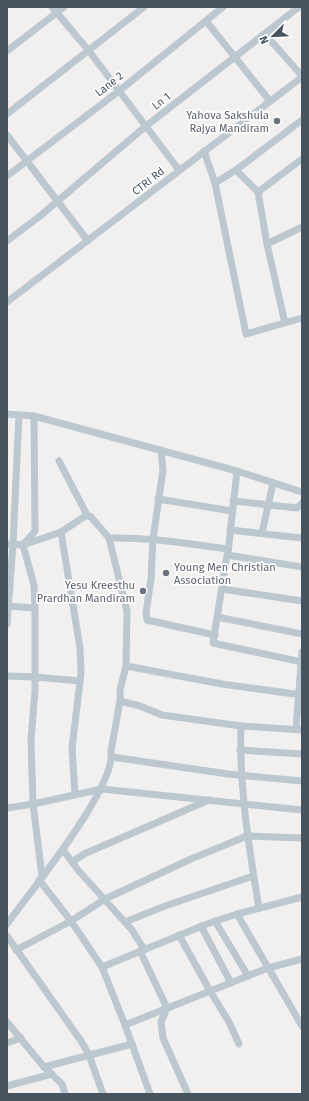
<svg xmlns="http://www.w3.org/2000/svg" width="309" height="1101" font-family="'Fira Sans',sans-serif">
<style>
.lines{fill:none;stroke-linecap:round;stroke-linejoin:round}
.minor{stroke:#bbc8d0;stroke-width:7}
.worship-dot{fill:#6b7280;stroke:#fff;stroke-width:1.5}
.labels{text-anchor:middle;stroke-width:3.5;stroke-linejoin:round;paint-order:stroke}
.street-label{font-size:11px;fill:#45545f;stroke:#fff}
.worship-label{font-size:11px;fill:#5b616d;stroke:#fff;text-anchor:end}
</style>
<rect width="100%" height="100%" fill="#f2efef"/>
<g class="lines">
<g class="minor">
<path d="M52,7L89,51L179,170"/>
<path d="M206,21L269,100"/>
<path d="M265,34L302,76"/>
<path d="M7,51L64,7"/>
<path d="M7,114L144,7"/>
<path d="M302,120L236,170L215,183L246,334L302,318"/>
<path d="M7,135L88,241"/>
<path d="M204,151L215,183"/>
<path d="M236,170L258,192L267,244L285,323"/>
<path d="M7,176L119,91L223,7"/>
<path d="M258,192L302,159"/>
<path d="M7,241L40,216L146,126L299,7"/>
<path d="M267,244L302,227"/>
<path d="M7,302L302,77"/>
<path d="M7,414L34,416L237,471L302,492"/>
<path d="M161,450L163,470L153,539L151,579L146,613L147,620L215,635"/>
<path d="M158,499L232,511"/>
<path d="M233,501L297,508L302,503"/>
<path d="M230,530L302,538"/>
<path d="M61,532L80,648L81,673L72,748L75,794"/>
<path d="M262,533L273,483"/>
<path d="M109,538C149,537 189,544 228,549"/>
<path d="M7,544L23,545L61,532L87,515"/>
<path d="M23,545L34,585L35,608V691L31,740L33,804L42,876"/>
<path d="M23,545L35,531L34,416"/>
<path d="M228,553L237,471"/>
<path d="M302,567L227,555L213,643L302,662"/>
<path d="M222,589L302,601"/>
<path d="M7,606L35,608"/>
<path d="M217,617L302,634"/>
<path d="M7,624L13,544L19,415"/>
<path d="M126,666L222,684L302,695"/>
<path d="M7,676L35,677L80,681"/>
<path d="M120,701L140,706L162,715L241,726L302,730"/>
<path d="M241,726C239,787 249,848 259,908"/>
<path d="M296,729L302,652"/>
<path d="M240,750L302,754"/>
<path d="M112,757L228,774L302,781"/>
<path d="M7,808L33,804L102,789L302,810"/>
<path d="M63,850L78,870L132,930L144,949"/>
<path d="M72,862L84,854L209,800"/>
<path d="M39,880L71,921L102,967L125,1025L150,1094"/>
<path d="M237,914L302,1026"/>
<path d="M215,921L248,976"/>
<path d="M125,922L165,906L253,876"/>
<path d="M7,924C30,892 117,787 111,751L120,701V690L126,666L127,611L109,538L91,517L87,515L59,461"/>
<path d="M201,926L231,983"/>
<path d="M179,935L210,991L229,1022L239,1044"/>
<path d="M7,936L81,1041L89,1055L103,1094"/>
<path d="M16,950L71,921L105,899L191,859L247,836L302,838"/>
<path d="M140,951L167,1008L161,1022L163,1038L188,1094"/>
<path d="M102,967L207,924L237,914L302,897"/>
<path d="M7,1022L44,1067L62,1084L65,1094"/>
<path d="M125,1025L268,968L302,959"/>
<path d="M7,1043L21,1038"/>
<path d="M44,1067L132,1044"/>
<path d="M7,1086L52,1074"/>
</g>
</g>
<g class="worship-dot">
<circle cx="277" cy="121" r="4"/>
<circle cx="166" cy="573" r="4"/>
<circle cx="143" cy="591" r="4"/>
</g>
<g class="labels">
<g class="street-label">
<text transform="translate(109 84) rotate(-38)" y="4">Lane 2</text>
<text transform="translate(161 101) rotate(-38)" y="4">Ln 1</text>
<text transform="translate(148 181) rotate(-38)" y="4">CTRI Rd</text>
</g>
<g class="worship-label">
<text x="269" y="119">Yahova Sakshula<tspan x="269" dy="13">Rajya Mandiram</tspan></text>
<text x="174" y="571" text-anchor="start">Young Men Christian<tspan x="174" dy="13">Association</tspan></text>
<text x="135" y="589">Yesu Kreesthu<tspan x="135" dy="13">Prardhan Mandiram</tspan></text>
</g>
</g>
<rect width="309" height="1101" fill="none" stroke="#45545f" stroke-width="16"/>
<g transform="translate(273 36) rotate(246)" stroke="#ffffff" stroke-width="3" paint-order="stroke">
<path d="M0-3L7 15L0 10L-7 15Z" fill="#45545f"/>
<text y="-6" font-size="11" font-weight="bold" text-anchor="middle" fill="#45545f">N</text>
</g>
</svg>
